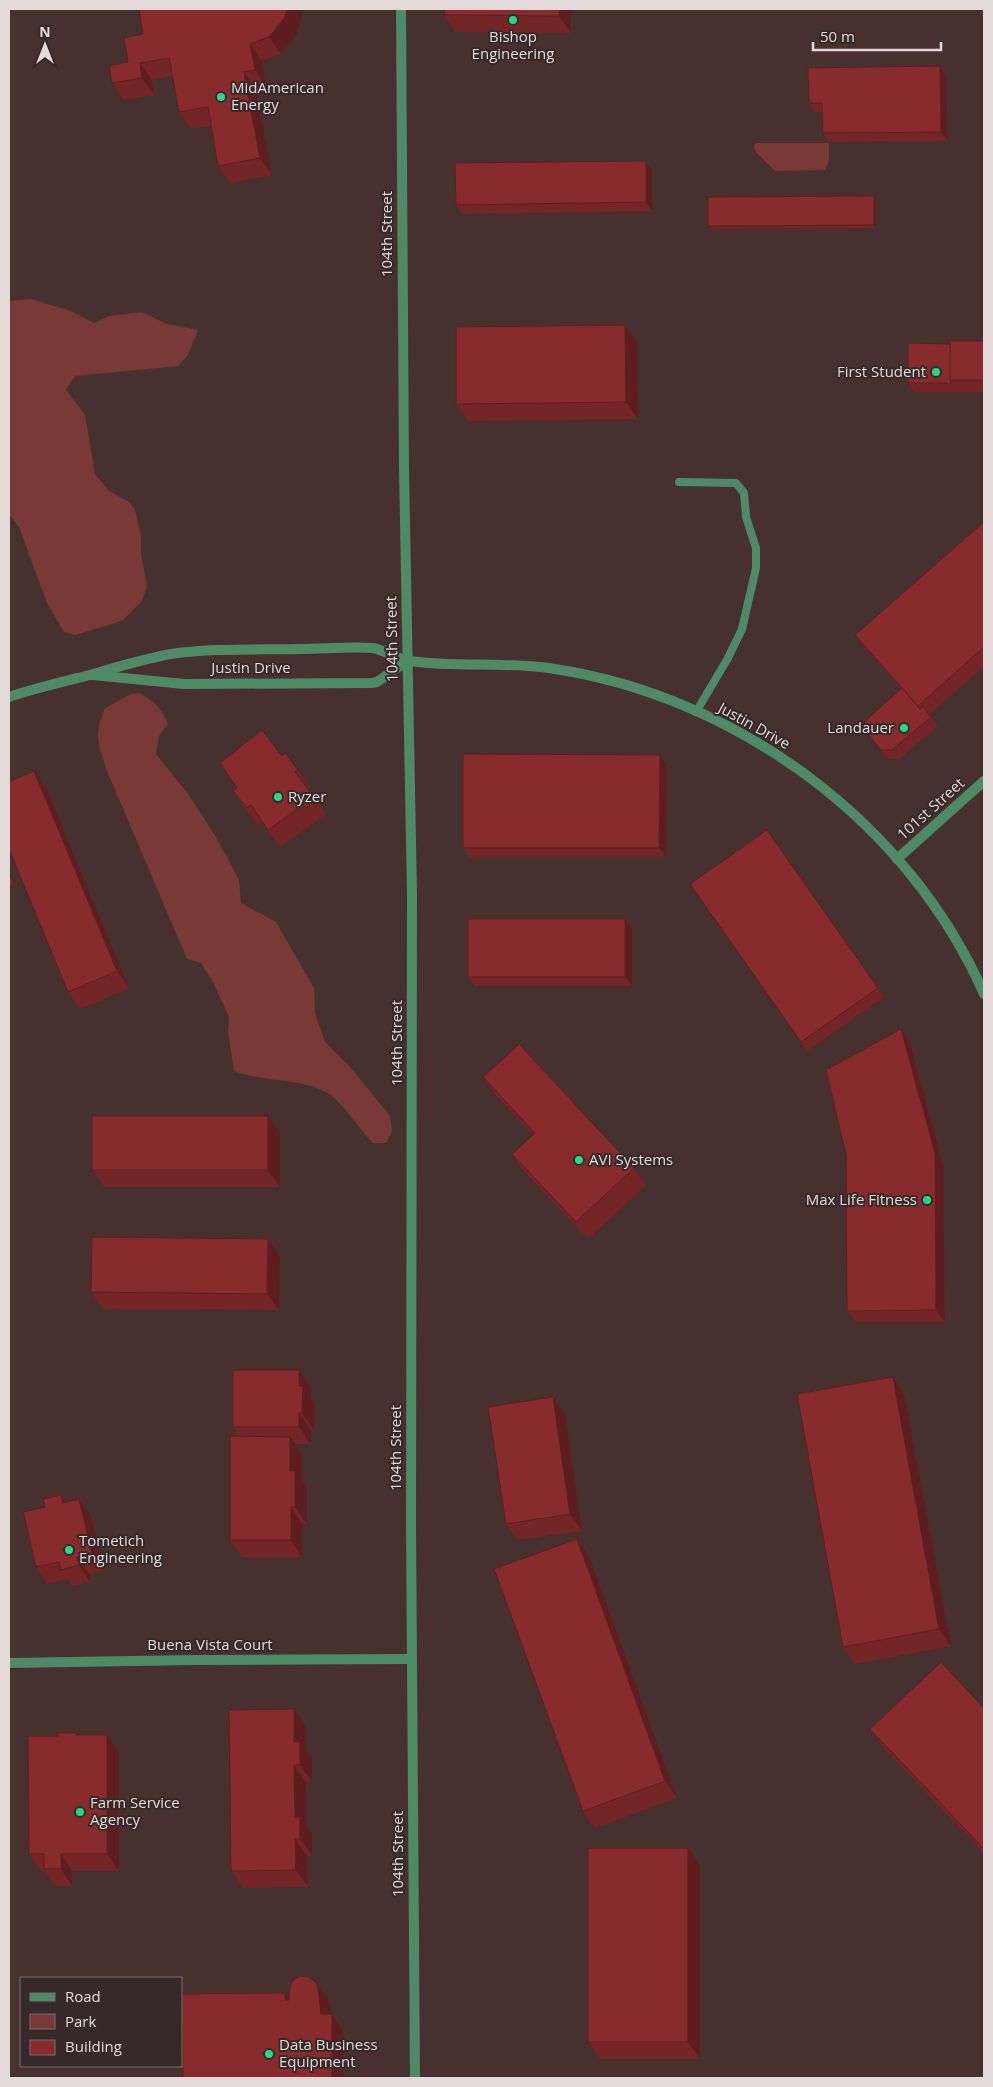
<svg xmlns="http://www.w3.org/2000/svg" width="993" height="2087" font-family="'Open Sans',sans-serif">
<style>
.built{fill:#46312f;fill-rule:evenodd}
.green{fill:#783937}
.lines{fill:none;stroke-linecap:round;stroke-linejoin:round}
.lane{stroke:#4f8a66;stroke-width:8}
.street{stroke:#4f8a66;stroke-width:10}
.wall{fill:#742526}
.shaded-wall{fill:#5e1e1f}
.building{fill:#872b2c;stroke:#5e1e1f}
.poi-dot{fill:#28d885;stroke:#372928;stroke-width:2}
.labels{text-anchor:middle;stroke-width:4;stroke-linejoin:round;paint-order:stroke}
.poi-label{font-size:15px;fill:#e2d9d8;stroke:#372928;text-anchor:start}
.street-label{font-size:15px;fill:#e2d9d8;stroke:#372928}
</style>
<rect width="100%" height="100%" fill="#372928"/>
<path class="built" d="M9,9H984V2078H9ZM21,1978H181V2066H21Z"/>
<g class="green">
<path d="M756,143H829V162L825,170L775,171L755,151L754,146Z"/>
<path d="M31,299L71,311L94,323L109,316L142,312L167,324L198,330L188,355L178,366L75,376L66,390L85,415L95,474L109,491L129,502L135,510L141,536V554L147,586L142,601L122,621L75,635L64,632L47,603L19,527L9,514V301Z"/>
<path d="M139,693C154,700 162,709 168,724L159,736L156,754L188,794L216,837L239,880L241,903L276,922L314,988L315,1013L325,1042L351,1068L390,1116L392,1132L386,1143H373C363,1133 339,1099 329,1094C300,1077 265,1083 234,1071L228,1033L229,1017L214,984L201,963L187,959L107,771C98,742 93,738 105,708L131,694Z"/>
</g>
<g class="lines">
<path class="lane" d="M679,482L736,483L744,493L746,517L756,548V568L742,629L728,658L696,712"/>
<g class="street">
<path d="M401,9L404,468L412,895L411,1525L415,2078"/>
<path d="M93,675L184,684L372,683L377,682L407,661"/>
<path d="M9,697C36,688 62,682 90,675C117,667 143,659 171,654C214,648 257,650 300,649C323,649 349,646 373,648C385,650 397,659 410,661C458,668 507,661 555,669C738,697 909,823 984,994"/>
<path d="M897,859L984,781"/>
<path d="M9,1663L195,1660L411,1659"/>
</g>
</g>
<g class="wall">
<path d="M571,9V33L456,32L444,15Z"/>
<path d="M301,20L297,34L281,54L262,61L266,87L256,89L272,175L230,183L218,166L211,126L191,129L179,112L172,76L152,80L154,95L124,100L112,83L128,62Z"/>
<path d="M946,75L948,141L829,142L823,133L822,112H815L809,103Z"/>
<path d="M652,170V211L462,214L456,205Z"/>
<path d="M876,199V228L711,229L708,226Z"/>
<path d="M625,325L637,342L638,419L468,421L456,404Z"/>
<path d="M984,341V392H914L908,383L950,344Z"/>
<path d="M984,522V666L929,715L938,726L899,759H888L869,735L871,732L864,722L901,689L864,647L855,635Z"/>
<path d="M282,756L298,770L310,787L308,789L326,814L280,847L262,822L258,825L245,808L233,791Z"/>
<path d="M666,764V857H469L463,848Z"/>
<path d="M34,771L46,788L129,988L80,1009L68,992Z"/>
<path d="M767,830L884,997L807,1051L690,884Z"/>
<path d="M9,869L15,884L9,887Z"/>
<path d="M625,919L632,928V986H474L468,977Z"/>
<path d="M901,1029L909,1040L943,1165L945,1322H856L847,1311Z"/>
<path d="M483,1077L634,1168L646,1185L588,1239L524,1171L512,1154L533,1135L495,1094Z"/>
<path d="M280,1133V1187H104L92,1170Z"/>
<path d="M268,1239L280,1256L279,1310L103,1309L91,1292Z"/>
<path d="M311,1387V1398L315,1403L314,1430H311V1444H295L302,1454V1480L307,1488V1524H302V1557H242L230,1540L239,1437L233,1427Z"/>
<path d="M904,1394L951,1646L855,1664L843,1647Z"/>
<path d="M553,1397L565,1414L582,1531L517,1540L506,1524Z"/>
<path d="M61,1495L66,1502L91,1516L104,1571L89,1574L90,1582L73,1586L68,1579L48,1584L36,1567L45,1507Z"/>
<path d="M577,1539L589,1556L677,1798L595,1828L583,1811Z"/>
<path d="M984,1708V1853L882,1746L870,1729Z"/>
<path d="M305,1726L306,1751L312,1759V1782H306L307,1827L312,1834V1856H307L308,1887L243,1888L231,1871Z"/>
<path d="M76,1733L77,1735H107L119,1752V1871H72V1886H56L45,1871H41L29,1854L58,1736Z"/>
<path d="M700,1865V2059H600L588,2042Z"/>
</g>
<g class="shaded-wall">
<path d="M287,9H302L301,20L297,34L281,54L269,37Z"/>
<path d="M559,9H571V33L559,16Z"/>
<path d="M250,44L262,61L266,87L255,70Z"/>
<path d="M140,63L152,80L154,95L142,78Z"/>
<path d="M940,66L946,75L948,141L941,132Z"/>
<path d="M244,72L256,89L272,175L260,158Z"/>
<path d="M646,161L652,170V211L646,202Z"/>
<path d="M874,196L876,199V228L874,225Z"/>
<path d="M625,325L637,342L638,419L626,402Z"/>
<path d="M660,755L666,764V857L659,848Z"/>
<path d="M34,771L46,788L129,988L117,971Z"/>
<path d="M9,869L15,884L9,876Z"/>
<path d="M625,919L632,928V986L625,977Z"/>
<path d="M901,1029L909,1040L943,1165L945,1322L936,1310Z"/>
<path d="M268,1116L280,1133V1187L268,1170Z"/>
<path d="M268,1239L280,1256L279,1310L267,1294Z"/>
<path d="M299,1370L311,1387V1398L315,1403L314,1430L302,1413L299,1386Z"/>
<path d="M893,1377L904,1394L951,1646L939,1629Z"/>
<path d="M553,1397L565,1414L582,1531L570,1514Z"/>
<path d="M299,1413L311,1430V1444L299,1427Z"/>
<path d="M290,1437L302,1454V1480L307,1488V1524L295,1507L290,1471Z"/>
<path d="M61,1495L73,1512L63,1503Z"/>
<path d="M79,1499L91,1516L104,1571L92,1554Z"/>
<path d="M291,1507L302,1524V1557L291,1540Z"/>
<path d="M577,1539L589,1556L677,1798L665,1781Z"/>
<path d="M77,1557L89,1574L90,1582L79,1565Z"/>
<path d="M294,1709L305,1726L306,1751L312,1759V1782L300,1765L294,1742Z"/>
<path d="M107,1735L119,1752V1871L107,1854Z"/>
<path d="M294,1765L306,1782L307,1827L312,1834V1856L300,1839L295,1817Z"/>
<path d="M295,1839L307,1856L308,1887L296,1870Z"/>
<path d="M688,1848L700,1865V2059L688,2042Z"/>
<path d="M61,1854L72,1871V1886L61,1869Z"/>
<path d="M316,1982L328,1999L330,2004L332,2019V2014L343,2031L344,2078H332L321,2014Z"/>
<path d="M285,1993L297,2010L285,2000Z"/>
</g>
<g class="building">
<path d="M139,9H287L285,17L269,37L250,44L255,70L244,72L260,158L218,166L208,107L179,112L169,58L140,63L142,78L112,83L109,66L128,62L124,38L143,34Z"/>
<path d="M444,9H559V16L444,15Z"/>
<path d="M940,66L941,132L823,133L822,103H809L808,68Z"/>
<path d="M646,161V202L456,205L455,163Z"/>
<path d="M874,196V225L708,226V197Z"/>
<path d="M625,325L626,402L456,404V327Z"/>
<rect x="950" y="341" width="34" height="39"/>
<path d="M908,343L950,344V380L952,383H908Z"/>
<path d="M984,522V647L918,706L855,635Z"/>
<path d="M902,688L920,709L922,706L931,717L892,750H881L869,735L873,731L864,722Z"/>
<path d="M262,730L282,756L285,753L298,770L295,772L314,797L268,830L251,805L247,808L233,791L237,788L220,763Z"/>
<path d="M463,754L660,755L659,848H463Z"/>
<path d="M34,771L117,971L68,992L9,849V782Z"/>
<path d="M767,830L878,988L801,1042L690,884Z"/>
<rect x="468" y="919" width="157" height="58"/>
<path d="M901,1029L935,1153L936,1310L847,1311L846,1154L826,1070Z"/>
<path d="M519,1044L634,1168L576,1222L512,1154L535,1133L483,1077Z"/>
<rect x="92" y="1116" width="176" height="54"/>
<path d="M92,1237L268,1239L267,1294L91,1292Z"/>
<path d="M233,1370H299V1386H303L302,1413H299V1427H233Z"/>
<path d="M893,1377L939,1629L843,1647L797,1394Z"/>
<path d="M553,1397L570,1514L506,1524L488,1407Z"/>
<path d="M230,1436L290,1437V1471H295V1507H291V1540H230Z"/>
<path d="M61,1495L63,1503L79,1499L92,1554L77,1557L79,1565L61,1570L59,1562L36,1567L23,1512L45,1507L43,1499Z"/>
<path d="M577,1539L665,1781L583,1811L494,1569Z"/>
<path d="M941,1662L984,1708V1849L870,1729Z"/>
<path d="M294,1709V1742H300V1765H294L295,1817H300V1839H295L296,1870L231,1871L229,1710Z"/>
<path d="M58,1733H76V1735H107V1854H61V1869H44V1854H29L28,1736H58Z"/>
<rect x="588" y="1848" width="100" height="194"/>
<path d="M301,1976L308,1977L316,1982L318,1987L321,2014H332V2078H183L182,1994L285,1993V2000H289L290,1985L294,1979Z"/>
</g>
<g class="poi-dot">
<circle cx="513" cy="20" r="5"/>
<circle cx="221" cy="97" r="5"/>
<circle cx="936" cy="372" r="5"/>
<circle cx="904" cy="728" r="5"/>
<circle cx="278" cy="797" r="5"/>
<circle cx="579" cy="1160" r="5"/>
<circle cx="927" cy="1200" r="5"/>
<circle cx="69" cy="1550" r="5"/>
<circle cx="80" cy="1812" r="5"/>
<circle cx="269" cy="2054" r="5"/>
</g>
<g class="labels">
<g class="poi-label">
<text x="513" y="42" text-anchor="middle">Bishop<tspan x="513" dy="17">Engineering</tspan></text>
<text x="231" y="93">MidAmerican<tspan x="231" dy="17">Energy</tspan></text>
<text x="926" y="377" text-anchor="end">First Student</text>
<text x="894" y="733" text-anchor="end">Landauer</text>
<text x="288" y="802">Ryzer</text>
<text x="589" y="1165">AVI Systems</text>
<text x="917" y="1205" text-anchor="end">Max Life Fitness</text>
<text x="79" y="1546">Tometich<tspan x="79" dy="17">Engineering</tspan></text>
<text x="90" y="1808">Farm Service<tspan x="90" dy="17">Agency</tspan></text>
<text x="279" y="2050">Data Business<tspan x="279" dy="17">Equipment</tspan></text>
</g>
<g class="street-label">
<text transform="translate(387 234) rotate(-90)" y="5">104th Street</text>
<text transform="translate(392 639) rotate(-91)" y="5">104th Street</text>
<text x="251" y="673">Justin Drive</text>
<text transform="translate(754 726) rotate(29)" y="5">Justin Drive</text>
<text transform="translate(931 809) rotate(-42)" y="5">101st Street</text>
<text transform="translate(397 1043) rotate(-90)" y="5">104th Street</text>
<text transform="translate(396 1448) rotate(-90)" y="5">104th Street</text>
<text x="210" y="1650">Buena Vista Court</text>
<text transform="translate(398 1854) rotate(-90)" y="5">104th Street</text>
</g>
</g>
<rect width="993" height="2087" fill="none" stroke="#e2d9d8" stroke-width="20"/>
<rect x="20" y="1977" width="162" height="90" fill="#372928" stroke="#7b6f6e"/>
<rect x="30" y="1993" width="25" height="8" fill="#4f8a66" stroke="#7b6f6e"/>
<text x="65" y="2002" font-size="15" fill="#e2d9d8">Road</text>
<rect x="30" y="2014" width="25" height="15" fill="#783937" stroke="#7b6f6e"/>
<text x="65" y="2027" font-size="15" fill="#e2d9d8">Park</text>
<rect x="30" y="2040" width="25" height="15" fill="#872b2c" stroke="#7b6f6e"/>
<text x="65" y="2052" font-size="15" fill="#e2d9d8">Building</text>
<g transform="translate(45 45)" stroke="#372928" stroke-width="4" paint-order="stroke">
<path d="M0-4L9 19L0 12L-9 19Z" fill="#e2d9d8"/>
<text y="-8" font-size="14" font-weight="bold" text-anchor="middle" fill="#e2d9d8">N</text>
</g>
<path d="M813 42v8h128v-8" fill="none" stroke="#e2d9d8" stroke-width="2.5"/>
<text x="820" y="42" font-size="15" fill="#e2d9d8" stroke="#372928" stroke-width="4" paint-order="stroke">50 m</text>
</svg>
